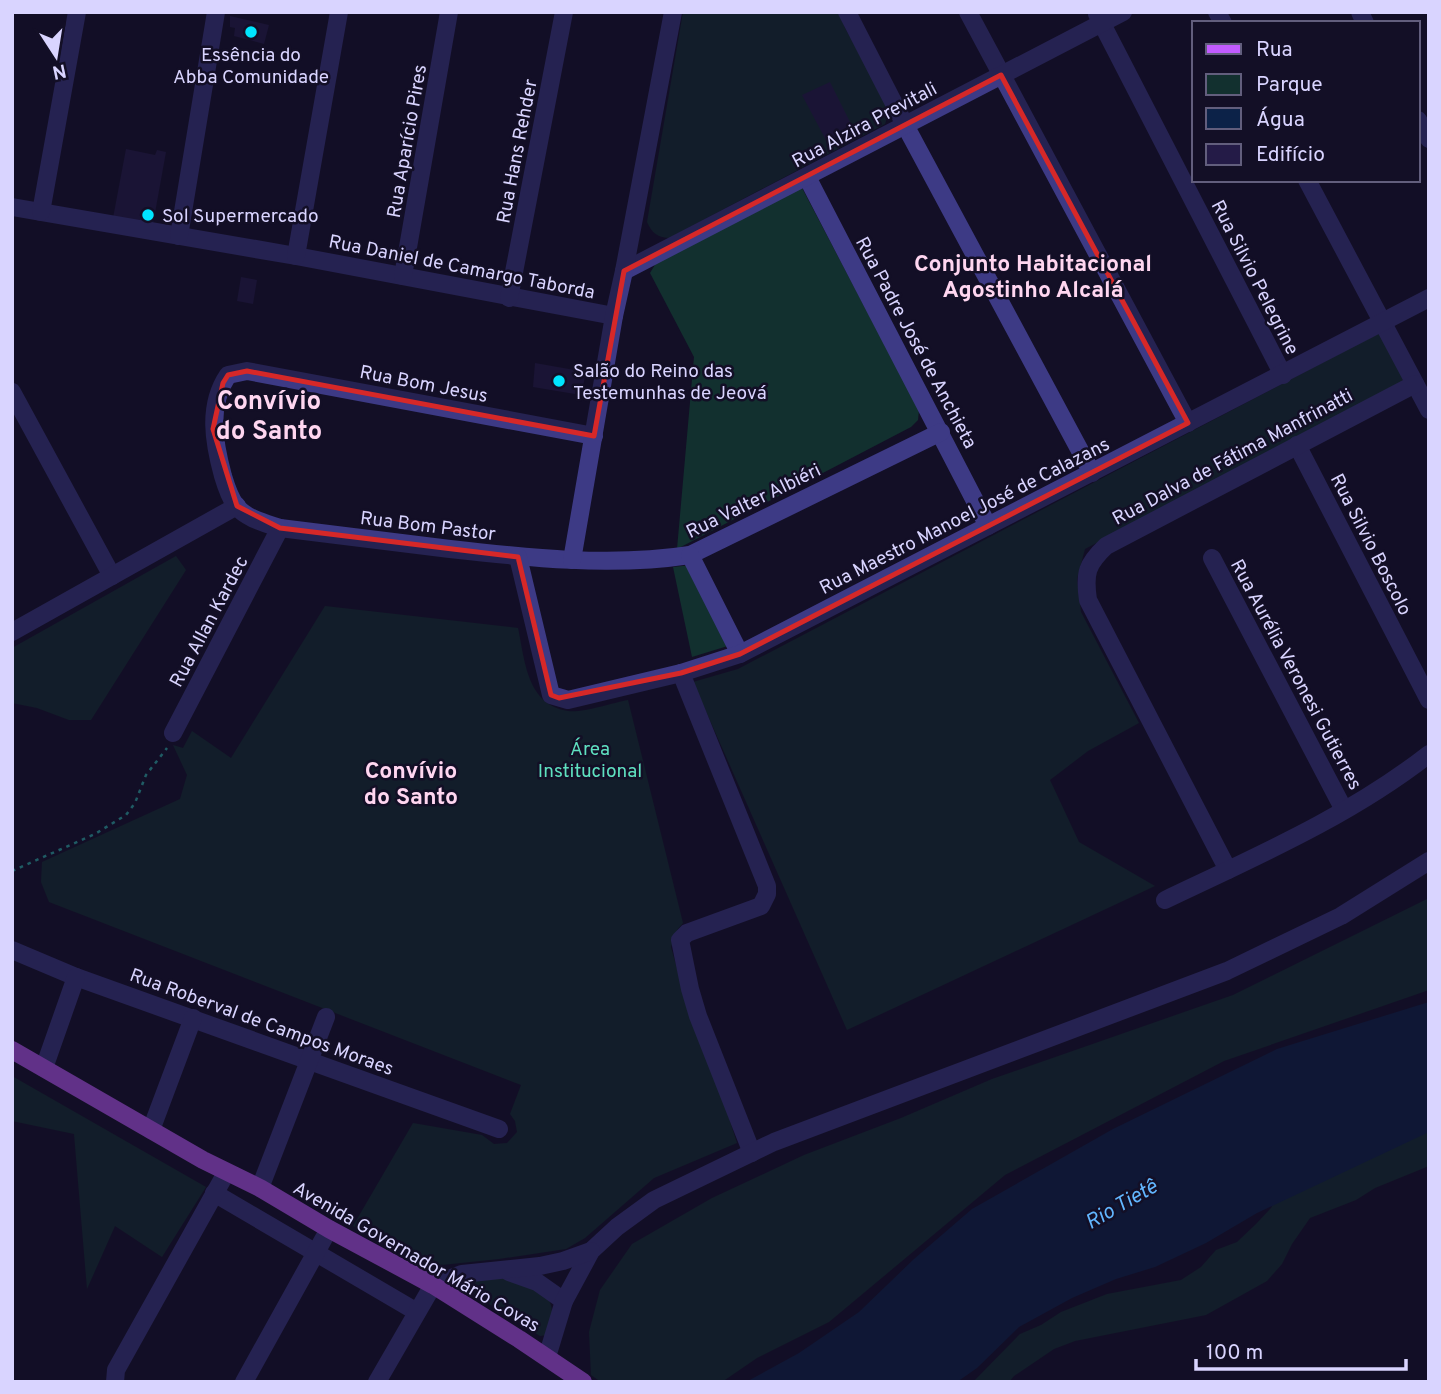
<svg xmlns="http://www.w3.org/2000/svg" width="1441" height="1394" font-family="Overpass,sans-serif">
<style>
.green{fill:#12302f}
.water{fill:#0c2248}
.building{fill:#241b47}
.lines{fill:none;stroke-linecap:round;stroke-linejoin:round}
.path{stroke:#2fb8b0;stroke-width:2.5;stroke-dasharray:3.5 5;stroke-linecap:butt}
.minor{stroke:#3d3a85;stroke-width:18}
.major{stroke:#c25bff;stroke-width:18}
.marked{fill:none;stroke:#d62828;stroke-width:5;stroke-linejoin:round}
.poi-dot{fill:#00e5ff;stroke:#130f26;stroke-width:2.5}
.labels{text-anchor:middle;stroke-width:5;stroke-linejoin:round;paint-order:stroke}
.poi-label{font-size:19px;fill:#d9d4ff;stroke:#130f26;text-anchor:start}
.street-label{font-size:19px;fill:#d9d4ff;stroke:#130f26}
.park-label{font-size:19px;fill:#5fe0c0;stroke:#130f26}
.water-label{font-size:21px;font-style:italic;fill:#62b6ff;stroke:#130f26}
.quarter-label{font-size:23px;font-weight:bold;fill:#ffd6f0;stroke:#130f26}
.district-label{font-size:26px;font-weight:bold;fill:#ffd6f0;stroke:#130f26}
</style>
<rect width="100%" height="100%" fill="#130f26"/>
<g class="green">
<path d="M683,12H840L845,28L886,102L889,113L885,124L669,238C657,237 652,233 647,222Z"/>
<path d="M802,188L919,410L918,420L911,427L677,549L694,357L650,273L659,258Z"/>
<path d="M1381,332L1406,380L1085,549L1077,579L1081,612L1139,723L1088,751L1050,780L1079,842L1155,886L847,1030L693,682L738,669Z"/>
<path d="M176,556L186,570L91,720H69L37,708L12,703V648Z"/>
<path d="M691,565L731,645L692,657L673,567Z"/>
<path d="M325,606L518,628C525,661 527,705 568,711C583,713 612,703 628,700L683,923L677,930L671,947L684,994L710,1059L737,1143L654,1178L585,1238L566,1249L499,1259L432,1266L419,1262L353,1226L413,1123L482,1135L494,1144L507,1143L517,1132L515,1121L510,1114L521,1085L49,902L41,882L42,862L180,799L187,775L173,745L183,748L192,731L231,758Z"/>
<path d="M1429,898V990L1224,1061L1005,1175L829,1322L757,1358L722,1382H601L591,1375L589,1332L600,1290L632,1244L712,1198L804,1155L901,1118L992,1079L1233,995Z"/>
<path d="M12,1076L206,1187L162,1257L115,1226L87,1289L74,1134L12,1121Z"/>
<path d="M1429,1098V1166L1375,1188L1356,1200L1310,1218L1292,1244L1282,1264L1267,1281L1206,1315L1075,1341L1054,1349L1014,1376L1009,1382H973L1020,1334L1041,1325L1061,1312L1107,1294L1181,1280L1201,1267L1216,1250L1237,1242L1256,1224L1271,1208L1284,1183Z"/>
<path d="M505,1278C523,1284 553,1289 552,1313C552,1322 552,1327 547,1335L540,1336L460,1286L459,1282Z"/>
</g>
<path class="water" d="M1429,1002V1132L1257,1213L1206,1243L1155,1267L1116,1279L1072,1298L1019,1327L977,1368L957,1382H746L799,1353L859,1312L914,1259L972,1209L1113,1129L1277,1049Z"/>
<g class="building">
<path d="M230,16L269,25L264,44L234,36L235,28L230,27Z"/>
<path d="M830,82L855,132L829,146L802,95Z"/>
<path d="M126,149L155,155L157,150L166,152L153,224L113,218Z"/>
<path d="M241,277L257,280L253,304L237,301Z"/>
<path d="M535,363L586,372L581,395L533,387Z"/>
</g>
<g class="lines">
<path class="path" d="M12,871L95,834L126,815L135,803L146,775L167,748"/>
<g class="minor">
<path d="M847,12L905,125L1092,473"/>
<path d="M968,12L1188,423"/>
<path d="M1217,12L1223,23"/>
<path d="M1360,12L1365,23"/>
<path d="M1097,14L1283,375"/>
<path d="M1418,120L1429,139"/>
<path d="M807,177L988,526"/>
<path d="M1307,180L1429,410"/>
<path d="M12,207L296,256L614,316"/>
<path d="M41,212L77,12"/>
<path d="M179,236L216,12"/>
<path d="M296,256L339,12"/>
<path d="M624,271L1123,12"/>
<path d="M403,276L449,12"/>
<path d="M509,298L564,12"/>
<path d="M12,392L112,576"/>
<path d="M594,436L247,371L228,375C207,406 214,443 223,476C226,486 230,498 236,506C247,519 265,523 280,528C337,535 393,542 450,549C529,558 611,567 690,555L941,432"/>
<path d="M1297,445L1429,700"/>
<path d="M690,555L740,654"/>
<path d="M518,557L551,695L568,700L681,673L740,654L1429,298"/>
<path d="M1212,558L1344,810"/>
<path d="M572,560L614,316L624,271L673,12"/>
<path d="M12,632L237,506"/>
<path d="M681,673L767,886V894L761,906L687,933L680,940L690,989L698,1016L752,1153"/>
<path d="M173,733L280,528"/>
<path d="M1228,870L1088,600C1084,573 1087,564 1106,546L1415,384"/>
<path d="M1165,900C1255,857 1350,816 1429,754"/>
<path d="M12,950L76,977L499,1129"/>
<path d="M44,1068L76,977"/>
<path d="M151,1130L193,1018"/>
<path d="M260,1188L326,1017"/>
<path d="M214,1193L417,1312"/>
<path d="M509,1272L537,1282L564,1301"/>
<path d="M547,1357L564,1301L591,1251L617,1227L654,1200L774,1142L1227,971L1341,916L1429,861"/>
<path d="M115,1382L116,1370L226,1173"/>
<path d="M244,1382L329,1229"/>
<path d="M377,1382L433,1285L462,1274L540,1266L563,1261L591,1251"/>
</g>
<path class="major" d="M12,1050L203,1160L260,1188L329,1229L433,1285L519,1339L583,1382"/>
</g>
<path d="M0 0H1441V1394H0ZM1001,75L1188,423L740,654L681,673L559,698L551,695L518,557L280,528L237,506L213,429L223,383L228,375L247,371L594,436L624,271Z" fill="#130f26" fill-opacity=".55" fill-rule="evenodd"/>
<path class="marked" d="M1001,75L1188,423L740,654L681,673L559,698L551,695L518,557L280,528L237,506L213,429L223,383L228,375L247,371L594,436L624,271Z"/>
<g class="poi-dot">
<circle cx="251" cy="32" r="7"/>
<circle cx="148" cy="215" r="7"/>
<circle cx="559" cy="381" r="7"/>
</g>
<g class="labels">
<g class="poi-label">
<text x="251" y="61" text-anchor="middle">Essência do<tspan x="251" dy="22">Abba Comunidade</tspan></text>
<text x="162" y="222">Sol Supermercado</text>
<text x="573" y="377">Salão do Reino das<tspan x="573" dy="22">Testemunhas de Jeová</tspan></text>
</g>
<g class="street-label">
<text transform="translate(864 124) rotate(-28)" y="7">Rua Alzira Previtali</text>
<text transform="translate(406 141) rotate(-80)" y="7">Rua Aparício Pires</text>
<text transform="translate(516 151) rotate(-79)" y="7">Rua Hans Rehder</text>
<text transform="translate(462 266) rotate(11)" y="7">Rua Daniel de Camargo Taborda</text>
<text transform="translate(1256 277) rotate(63)" y="7">Rua Silvio Pelegrine</text>
<text transform="translate(917 342) rotate(62)" y="7">Rua Padre José de Anchieta</text>
<text transform="translate(424 383) rotate(11)" y="7">Rua Bom Jesus</text>
<text transform="translate(1232 456) rotate(-28)" y="7">Rua Dalva de Fátima Manfrinatti</text>
<text transform="translate(753 500) rotate(-26)" y="7">Rua Valter Albiéri</text>
<text transform="translate(964 515) rotate(-27)" y="7">Rua Maestro Manoel José de Calazans</text>
<text transform="translate(428 525) rotate(7)" y="7">Rua Bom Pastor</text>
<text transform="translate(1372 544) rotate(63)" y="7">Rua Silvio Boscolo</text>
<text transform="translate(208 621) rotate(-62)" y="7">Rua Allan Kardec</text>
<text transform="translate(1297 674) rotate(62)" y="7">Rua Aurélia Veronesi Gutierres</text>
<text transform="translate(262 1021) rotate(20)" y="7">Rua Roberval de Campos Moraes</text>
<text transform="translate(417 1256) rotate(30)" y="7">Avenida Governador Mário Covas</text>
</g>
<g class="park-label">
<text x="590" y="755">Área<tspan x="590" dy="22">Institucional</tspan></text>
</g>
<g class="water-label">
<text transform="translate(1121 1204) rotate(-30)" y="7">Rio Tietê</text>
</g>
<g class="quarter-label">
<text x="1033" y="271">Conjunto Habitacional<tspan x="1033" dy="26">Agostinho Alcalá</tspan></text>
<text x="411" y="778">Convívio<tspan x="411" dy="26">do Santo</tspan></text>
</g>
<g class="district-label">
<text x="269" y="409">Convívio<tspan x="269" dy="30">do Santo</tspan></text>
</g>
</g>
<rect width="1441" height="1394" fill="none" stroke="#d9d4ff" stroke-width="28"/>
<rect x="1192" y="21" width="228" height="161" fill="#130f26" stroke="#625e7d" stroke-width="2"/>
<rect x="1206" y="44" width="35" height="10" fill="#c25bff" stroke="#625e7d" stroke-width="2"/>
<text x="1256" y="56" font-size="21" fill="#d9d4ff">Rua</text>
<rect x="1206" y="74" width="35" height="21" fill="#12302f" stroke="#625e7d" stroke-width="2"/>
<text x="1256" y="91" font-size="21" fill="#d9d4ff">Parque</text>
<rect x="1206" y="108" width="35" height="21" fill="#0c2248" stroke="#625e7d" stroke-width="2"/>
<text x="1256" y="126" font-size="21" fill="#d9d4ff">Água</text>
<rect x="1206" y="144" width="35" height="21" fill="#241b47" stroke="#625e7d" stroke-width="2"/>
<text x="1256" y="161" font-size="21" fill="#d9d4ff">Edifício</text>
<g transform="translate(56 56) rotate(168)" stroke="#130f26" stroke-width="5" paint-order="stroke">
<path d="M0-5L12 26L0 18L-12 26Z" fill="#d9d4ff"/>
<text y="-10" font-size="19" font-weight="bold" text-anchor="middle" fill="#d9d4ff">N</text>
</g>
<path d="M1196 1359v10h210v-10" fill="none" stroke="#d9d4ff" stroke-width="3.5"/>
<text x="1206" y="1359" font-size="21" fill="#d9d4ff" stroke="#130f26" stroke-width="5" paint-order="stroke">100 m</text>
</svg>
